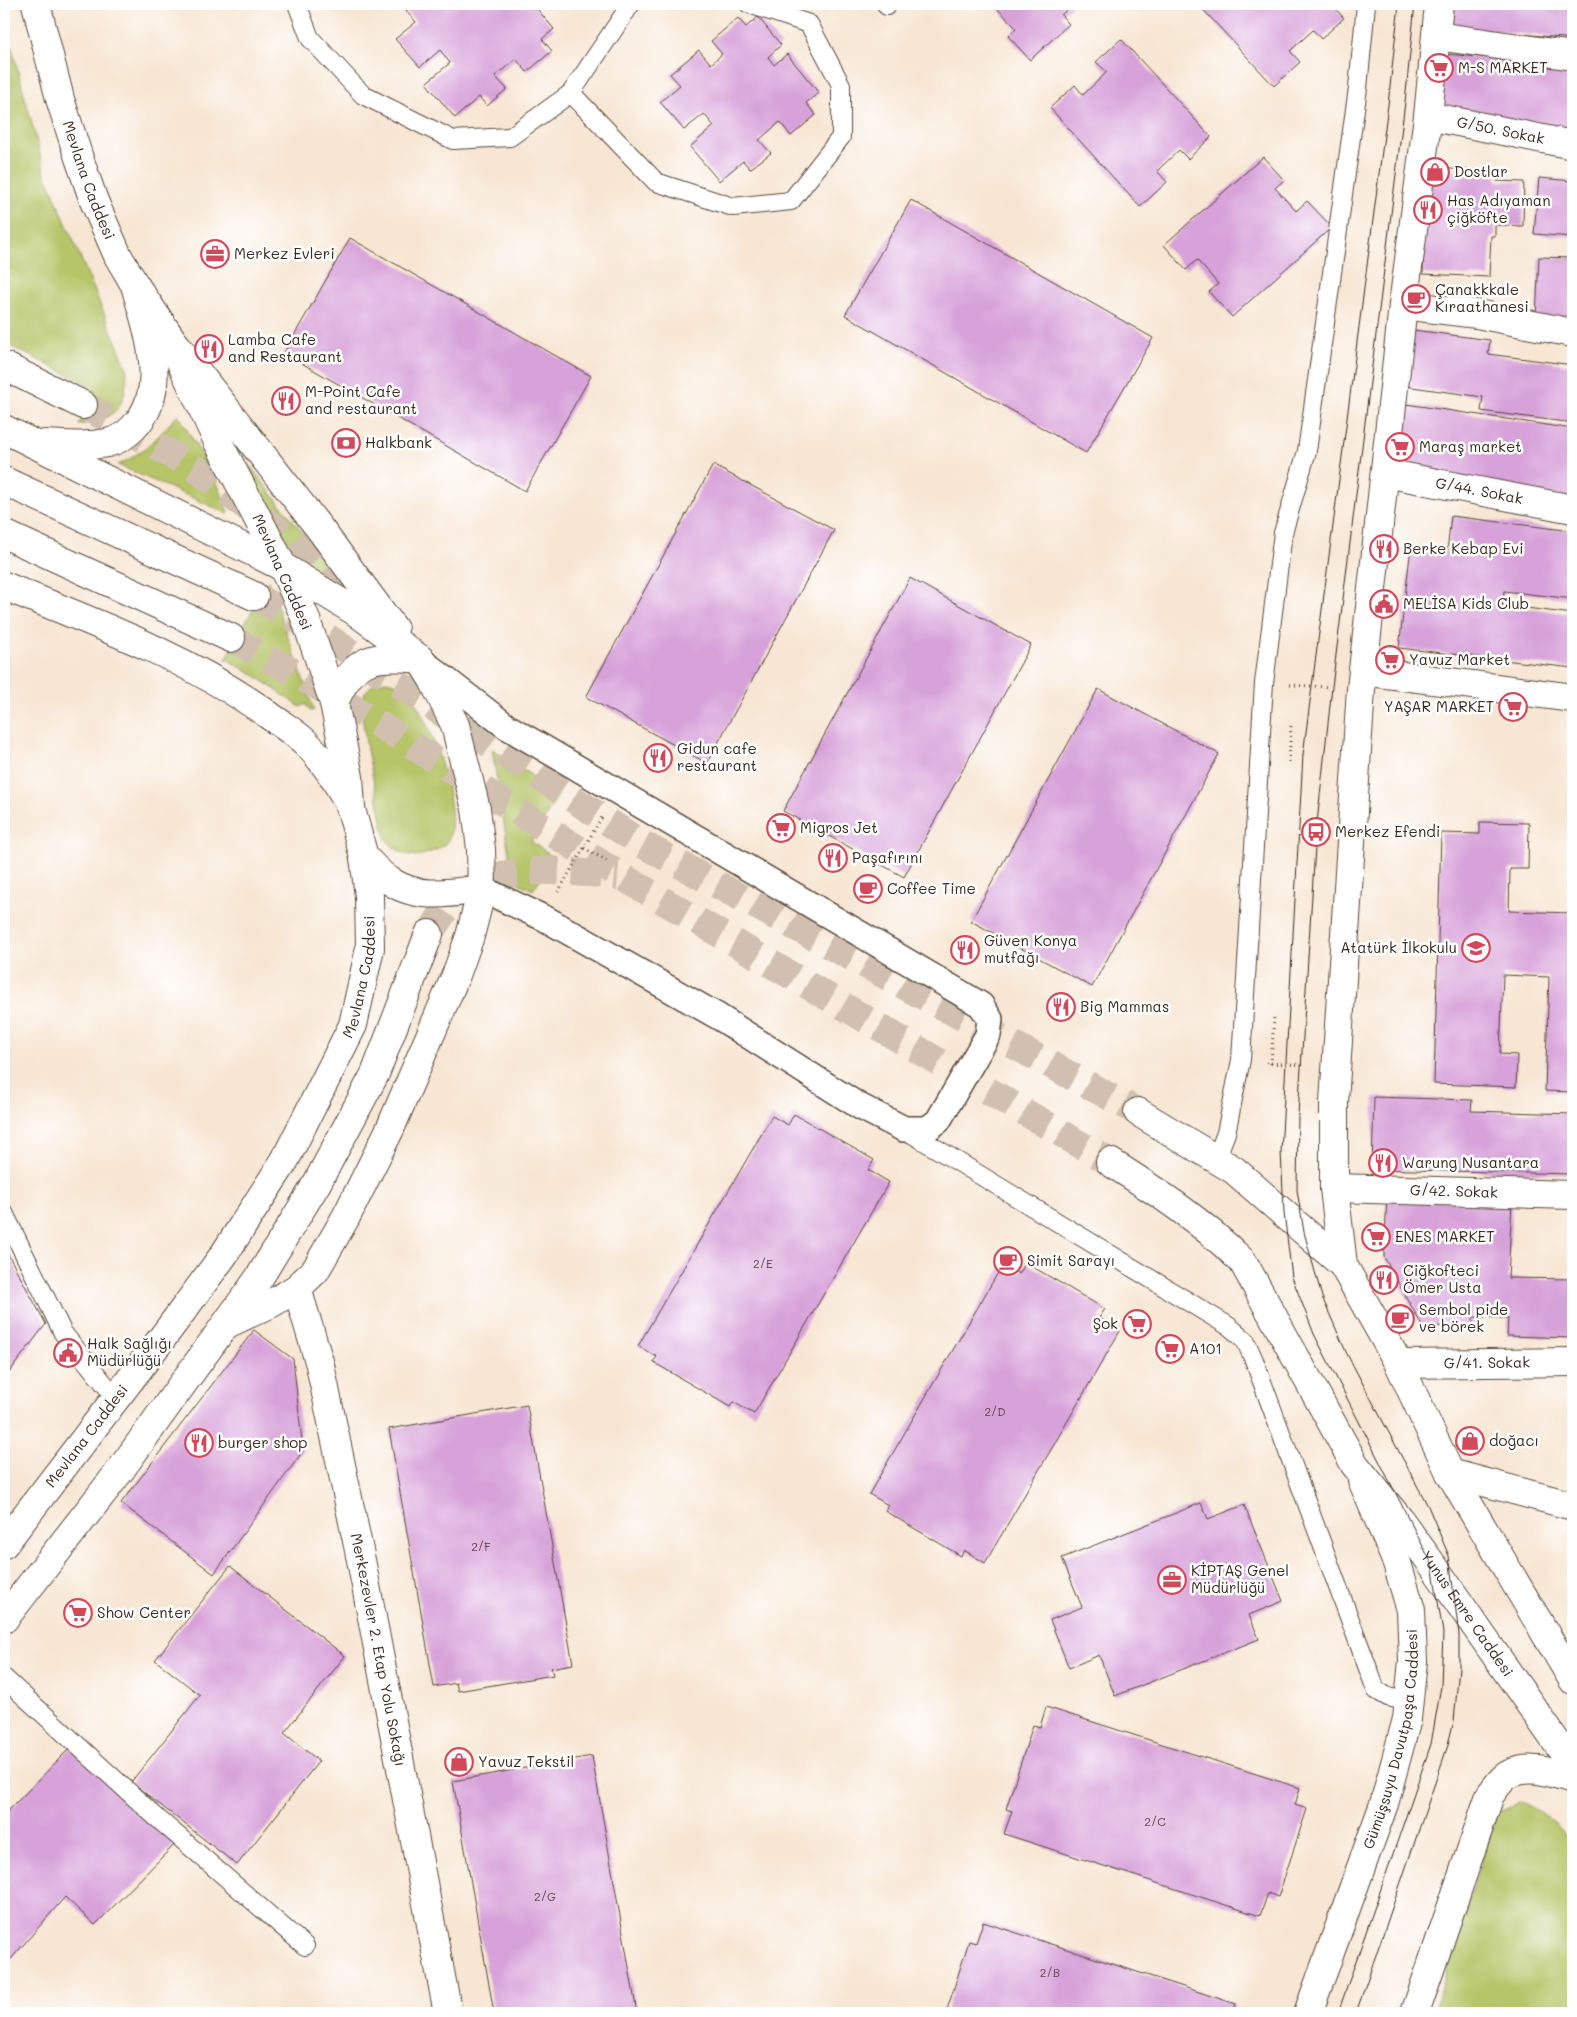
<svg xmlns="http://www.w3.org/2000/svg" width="1577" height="2017" font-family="Mali,sans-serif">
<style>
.green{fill:#b5c567;stroke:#787842}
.building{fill:#d7a1d9}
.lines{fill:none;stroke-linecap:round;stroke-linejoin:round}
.secondary-tunnel{stroke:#d1c0af;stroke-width:28;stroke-dasharray:28 14;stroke-linecap:butt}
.primary-tunnel{stroke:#d1c0af;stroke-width:28;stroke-dasharray:28 14;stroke-linecap:butt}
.service-casing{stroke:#574639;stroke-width:20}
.pedestrian-casing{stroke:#574639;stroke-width:28}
.minor-casing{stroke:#574639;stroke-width:30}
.tertiary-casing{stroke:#574639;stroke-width:30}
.secondary-casing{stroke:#574639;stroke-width:30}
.primary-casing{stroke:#574639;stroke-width:30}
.path{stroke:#574639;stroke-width:3;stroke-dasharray:1 4;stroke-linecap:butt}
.service{stroke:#fff;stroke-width:18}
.pedestrian{stroke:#fff;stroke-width:25}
.minor{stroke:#fff;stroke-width:28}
.tertiary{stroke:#fff;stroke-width:28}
.secondary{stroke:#fff;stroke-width:28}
.primary{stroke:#fff;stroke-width:28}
.tram{stroke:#3b2a1e;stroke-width:1}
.labels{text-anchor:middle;stroke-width:5;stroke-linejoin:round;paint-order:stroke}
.number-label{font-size:12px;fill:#62484d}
.poi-label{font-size:15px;fill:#3b2a1e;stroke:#fff;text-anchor:start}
.street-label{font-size:15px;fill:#3b2a1e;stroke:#fff}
</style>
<rect width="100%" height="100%" fill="#fff"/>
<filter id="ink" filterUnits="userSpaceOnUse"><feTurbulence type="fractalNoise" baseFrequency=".02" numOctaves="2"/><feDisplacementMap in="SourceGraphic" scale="10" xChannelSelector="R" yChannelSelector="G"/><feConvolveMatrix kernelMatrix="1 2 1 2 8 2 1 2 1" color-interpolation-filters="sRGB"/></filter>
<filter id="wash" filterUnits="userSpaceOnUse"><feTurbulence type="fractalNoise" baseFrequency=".0096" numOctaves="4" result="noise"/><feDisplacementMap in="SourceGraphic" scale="20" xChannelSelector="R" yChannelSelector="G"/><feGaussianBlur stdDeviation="1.12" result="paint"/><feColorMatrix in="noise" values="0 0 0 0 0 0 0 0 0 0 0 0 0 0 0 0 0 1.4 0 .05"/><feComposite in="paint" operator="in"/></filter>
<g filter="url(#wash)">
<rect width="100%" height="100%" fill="#f7e6d3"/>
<g class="green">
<path d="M4,18L45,173L127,368C126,408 117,418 79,425L95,388L4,343Z"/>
<path d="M178,414L216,480L229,514L118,465C145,452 159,437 178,414Z"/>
<path d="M249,465L347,589L300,563L245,467Z"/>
<path d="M268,581L314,710L310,711L306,704L300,707L256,676L226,659Z"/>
<path d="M386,681C394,683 400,684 406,690C428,711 463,813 448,840C443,849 431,852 422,855C407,858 394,850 386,839L367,750L361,708L365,692L373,684Z"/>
<path d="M492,749L559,794L531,841L554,858L533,890L513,880Z"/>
<path d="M1520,1802L1553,1820L1573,1847V2013H1433L1497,1812Z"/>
</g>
<g id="blocks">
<g class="building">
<path d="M415,4H533L554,29L542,39L552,51L527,72L516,59L495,76L507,89L487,106L479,97L455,118L426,83L450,63L440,50L420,67L395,39L416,22L406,11Z"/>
<path d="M993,4H1073L1061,15L1069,24L1030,60L1008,36L1016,28Z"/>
<path d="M1198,4H1331L1344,18L1321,39L1313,30L1290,51L1300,62L1274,86Z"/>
<path d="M1450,4H1573V39L1448,27Z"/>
<path d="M758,17L781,45L768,57L774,65L787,54L819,93L806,103L816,115L791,136L780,122L759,140L771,153L750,169L743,161L719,181L690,147L714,126L704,114L684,130L660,102L680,85L670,74L699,50L711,64L722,54L711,41L738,18L746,27Z"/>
<path d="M1121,39L1211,137L1188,159L1179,150L1157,171L1167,182L1140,207L1050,108L1075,85L1083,95L1107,72L1096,62Z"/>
<path d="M1444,54L1542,62L1573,67V137L1439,115Z"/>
<path d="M1263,157L1284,180L1275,188L1296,211L1307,201L1332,227L1232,317L1209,292L1218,284L1197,260L1186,270L1164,245Z"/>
<path d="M1427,168L1497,171V181L1524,182L1523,226L1495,225V236H1491L1489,277L1423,274Z"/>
<path d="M1539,178L1573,181V237L1534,234Z"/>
<path d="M911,200L1153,338L1086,453L845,315Z"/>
<path d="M350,238L591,376L525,491L284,353Z"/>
<path d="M1539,257L1573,258V319L1536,317Z"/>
<path d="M1413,330L1490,340L1488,354L1573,365V423L1481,411L1483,397L1405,386Z"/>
<path d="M1406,404L1573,429V499L1396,472Z"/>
<path d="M713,465L834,530L707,763L586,697Z"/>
<path d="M1451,516L1573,531V599L1504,591L1502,605L1573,614V668L1399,648L1411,547L1447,552Z"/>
<path d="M910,578L1031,645L904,877L783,811Z"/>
<path d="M1098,689L1219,754L1092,987L971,921Z"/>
<path d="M1480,822L1529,823L1528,869H1510L1509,911L1573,913V1092L1545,1091L1549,977L1503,975L1500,1054L1517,1055L1516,1087L1434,1084L1441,833L1480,834Z"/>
<path d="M1374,1097L1472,1100L1471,1111L1573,1114V1174L1372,1169Z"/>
<path d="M794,1114L874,1160L868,1170L889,1182L754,1414L733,1402L730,1407L653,1362L657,1357L638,1346L772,1116L788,1125Z"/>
<path d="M1387,1196L1512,1202L1508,1278L1573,1279V1338L1507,1336L1508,1318L1473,1317V1327L1422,1326L1384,1257Z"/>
<path d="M4,1247L46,1324L4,1379Z"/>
<path d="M1026,1263L1105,1309L1099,1318L1120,1331L985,1563L964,1550L961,1556L885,1511L888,1505L869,1494L1003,1264L1019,1274Z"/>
<path d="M254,1330L293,1359L303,1451L214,1574L121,1503Z"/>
<path d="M527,1405L573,1664L551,1668L553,1675L458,1691L456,1683L434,1687L389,1429Z"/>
<path d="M1201,1503L1208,1519L1244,1505L1283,1601L1249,1615L1259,1639L1115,1696L1099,1655L1069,1668L1050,1620L1082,1607L1062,1558Z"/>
<path d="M230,1566L345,1656L284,1733L319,1761L237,1865L131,1782L200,1695L155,1660Z"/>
<path d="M1046,1707L1300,1788L1295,1805L1307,1809L1278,1897L1268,1893L1260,1916L1004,1834L1012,1811L1006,1809L1033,1725L1040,1727Z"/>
<path d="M72,1746L176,1843L95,1925L65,1897L4,1967V1815Z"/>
<path d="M592,1756L637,2013H494L453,1781Z"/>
<path d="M983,1922L1236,2004L1233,2013H946L969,1941L976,1943Z"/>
</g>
</g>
</g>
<g filter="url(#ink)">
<use href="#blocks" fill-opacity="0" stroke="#574639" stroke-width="1"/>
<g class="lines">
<g class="secondary-tunnel">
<path d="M254,596L316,630L642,844L1138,1112"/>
<path d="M231,638L311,682L621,876L1110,1162"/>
<path d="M429,934C435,926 440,917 446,909C488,858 560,871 618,876"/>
</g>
<g class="primary-tunnel">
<path d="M83,405L195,468L367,598"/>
<path d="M444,682L483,742"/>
</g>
<defs>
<g id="service">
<path d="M297,4L310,38L363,95L453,140L510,137L571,93L631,4"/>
<path d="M887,6L888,4"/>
<path d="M571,93L656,182L733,207L791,201L841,137V85L809,24L749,4"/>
<path d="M904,1129L1230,1327L1245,1340L1254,1360L1376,1690L1388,1697L1409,1702"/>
<path d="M1216,1159L1226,1133L1241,1060L1264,683L1283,533L1307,451L1358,88L1366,4"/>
<path d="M4,1213L63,1333L116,1398"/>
<path d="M4,1678L156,1817L305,1946"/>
</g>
<path id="pedestrian" d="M423,662L506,726L981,1005L990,1019L988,1035L938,1121L927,1129H904L859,1106L719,1017L546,919L482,889"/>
<g id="minor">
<path d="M1437,36L1573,56"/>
<path id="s1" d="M1428,116L1573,145"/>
<path d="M1403,305L1477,314L1573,333"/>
<path id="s2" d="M1385,473L1573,509"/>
<path d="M1363,671L1573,698"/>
<path id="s3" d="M1334,1188L1573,1195"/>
<path id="s4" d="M297,1288L320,1365L361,1560L448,2013"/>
<path id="s5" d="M1399,1364L1573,1362"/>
<path d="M1450,1473L1573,1506"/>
</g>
<g id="tertiary">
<path id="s6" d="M1308,2013L1384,1804L1407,1719L1413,1661L1411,1610L1397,1563L1362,1480"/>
<path d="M1415,2013L1490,1795C1496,1787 1503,1776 1512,1773C1532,1764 1554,1774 1573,1779"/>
</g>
<g id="secondary">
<path id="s7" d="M36,4L60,99L79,158L94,201L118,256L135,285L173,341L320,529L394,629"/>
<path d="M4,481L254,596"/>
<path d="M4,534L231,638"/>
<path d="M334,703C353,657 374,654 420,659"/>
<path d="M364,857C372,865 380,875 390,881C418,900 451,893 482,889"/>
<path d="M1138,1112L1234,1170L1343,1265L1399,1364L1450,1473L1573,1680"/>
<path id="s8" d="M1110,1162C1159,1193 1202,1221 1243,1262L1355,1465L1400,1520L1432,1564L1573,1766"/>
<path d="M1343,1265L1334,1188V1102L1361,689L1403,305L1428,116L1439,4"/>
<path d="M227,1324L272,1303L297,1288L315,1271L346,1217L390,1129L456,975L470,936L482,889L481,849L476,809L455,725L433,680L420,659L353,610L283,567"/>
<path id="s9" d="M4,1544L166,1333L223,1256L285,1160L353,1025L370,948L369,896L364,857L351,809L349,777L334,703L305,617L283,567L218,442L180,360L173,341"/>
<path d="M4,1619L119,1472L259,1278L317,1183L375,1074L429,934"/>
</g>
<g id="primary">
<path d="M4,366L83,405"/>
<path d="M4,429L283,567"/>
<path d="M45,444C66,445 86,447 107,443C117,441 126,435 133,428C171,391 147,329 135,285"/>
<path d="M4,586C95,623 190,658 270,716C282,725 296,733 306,743C325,762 340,785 351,809"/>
</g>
</defs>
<use href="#service" class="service-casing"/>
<use href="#pedestrian" class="pedestrian-casing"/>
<use href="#minor" class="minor-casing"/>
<use href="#tertiary" class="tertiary-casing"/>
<use href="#secondary" class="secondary-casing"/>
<use href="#primary" class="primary-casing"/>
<g class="path">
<path d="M1290,685L1329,687"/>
<path d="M1289,762L1291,726"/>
<path d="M584,848L607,861"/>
<path d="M558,892L602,817"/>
<path d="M1266,1063L1305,1065"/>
<path d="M1271,1064L1274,1018"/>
</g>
<use href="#service" class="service"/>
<use href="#pedestrian" class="pedestrian"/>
<use href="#minor" class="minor"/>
<use href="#tertiary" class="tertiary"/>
<use href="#secondary" class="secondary"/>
<use href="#primary" class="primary"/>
<g class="tram">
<path d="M1338,2013L1431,1744L1441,1686L1443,1633L1432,1564L1314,1334L1292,1277L1284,1213L1281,1152L1303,755L1388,105L1399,4"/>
<path d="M1356,2013L1447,1748L1454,1721L1459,1668V1635L1449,1556L1428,1506L1347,1354L1322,1297L1304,1232L1297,1190L1298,1115L1316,832L1332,687L1405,102L1415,4"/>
</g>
</g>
</g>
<defs>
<symbol id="supermarket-ring" viewBox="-11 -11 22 22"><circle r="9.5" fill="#fff" stroke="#d1495b" stroke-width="1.5"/><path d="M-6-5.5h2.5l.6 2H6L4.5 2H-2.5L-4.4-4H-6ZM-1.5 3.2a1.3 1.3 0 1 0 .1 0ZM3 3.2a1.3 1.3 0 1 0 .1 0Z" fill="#d1495b"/></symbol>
<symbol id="shop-ring" viewBox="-11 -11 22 22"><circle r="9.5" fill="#fff" stroke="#d1495b" stroke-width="1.5"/><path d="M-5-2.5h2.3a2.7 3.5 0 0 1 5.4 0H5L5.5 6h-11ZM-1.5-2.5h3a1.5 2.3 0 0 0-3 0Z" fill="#d1495b"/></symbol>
<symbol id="restaurant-ring" viewBox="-11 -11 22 22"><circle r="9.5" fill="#fff" stroke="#d1495b" stroke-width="1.5"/><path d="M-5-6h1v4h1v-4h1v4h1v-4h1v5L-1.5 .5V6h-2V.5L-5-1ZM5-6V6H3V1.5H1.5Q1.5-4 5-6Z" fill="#d1495b"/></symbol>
<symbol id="office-ring" viewBox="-11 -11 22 22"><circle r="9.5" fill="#fff" stroke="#d1495b" stroke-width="1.5"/><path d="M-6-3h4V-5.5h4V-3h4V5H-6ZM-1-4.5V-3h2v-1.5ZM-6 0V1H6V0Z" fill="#d1495b"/></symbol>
<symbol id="cafe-ring" viewBox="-11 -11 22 22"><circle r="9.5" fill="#fff" stroke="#d1495b" stroke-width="1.5"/><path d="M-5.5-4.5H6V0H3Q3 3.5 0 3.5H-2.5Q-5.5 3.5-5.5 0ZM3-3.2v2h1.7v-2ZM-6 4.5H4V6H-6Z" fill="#d1495b"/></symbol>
<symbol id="bank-ring" viewBox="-11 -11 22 22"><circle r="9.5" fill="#fff" stroke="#d1495b" stroke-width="1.5"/><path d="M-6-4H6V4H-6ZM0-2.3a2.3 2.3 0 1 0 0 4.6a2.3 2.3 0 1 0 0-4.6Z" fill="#d1495b"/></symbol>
<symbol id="civic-ring" viewBox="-11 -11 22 22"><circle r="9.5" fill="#fff" stroke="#d1495b" stroke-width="1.5"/><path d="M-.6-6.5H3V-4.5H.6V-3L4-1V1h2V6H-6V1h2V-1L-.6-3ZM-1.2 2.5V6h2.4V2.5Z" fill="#d1495b"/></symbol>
<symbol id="bus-ring" viewBox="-11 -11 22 22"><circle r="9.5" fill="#fff" stroke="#d1495b" stroke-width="1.5"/><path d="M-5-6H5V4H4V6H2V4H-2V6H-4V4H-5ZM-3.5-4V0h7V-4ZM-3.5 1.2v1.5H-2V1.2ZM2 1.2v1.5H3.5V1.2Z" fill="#d1495b"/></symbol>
<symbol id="school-ring" viewBox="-11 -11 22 22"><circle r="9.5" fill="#fff" stroke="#d1495b" stroke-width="1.5"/><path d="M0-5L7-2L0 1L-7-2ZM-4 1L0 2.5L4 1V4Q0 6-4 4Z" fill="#d1495b"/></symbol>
</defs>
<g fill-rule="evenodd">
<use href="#supermarket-ring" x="1423" y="52" width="32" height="32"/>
<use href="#shop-ring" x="1419" y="156" width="32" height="32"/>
<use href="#restaurant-ring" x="1412" y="194" width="32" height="32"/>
<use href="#office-ring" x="199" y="238" width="32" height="32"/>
<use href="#cafe-ring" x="1400" y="283" width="32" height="32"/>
<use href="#restaurant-ring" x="193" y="333" width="32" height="32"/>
<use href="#restaurant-ring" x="270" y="385" width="32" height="32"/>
<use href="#bank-ring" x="330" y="427" width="32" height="32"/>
<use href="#supermarket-ring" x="1384" y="431" width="32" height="32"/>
<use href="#restaurant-ring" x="1368" y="533" width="32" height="32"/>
<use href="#civic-ring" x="1368" y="588" width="32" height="32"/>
<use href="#supermarket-ring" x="1374" y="644" width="32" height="32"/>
<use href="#supermarket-ring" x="1497" y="691" width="32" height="32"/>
<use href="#restaurant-ring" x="642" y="742" width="32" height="32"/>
<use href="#supermarket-ring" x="765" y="812" width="32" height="32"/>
<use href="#bus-ring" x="1300" y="816" width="32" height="32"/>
<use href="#restaurant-ring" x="817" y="842" width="32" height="32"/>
<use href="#cafe-ring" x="852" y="873" width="32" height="32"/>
<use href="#school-ring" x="1460" y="932" width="32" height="32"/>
<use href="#restaurant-ring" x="949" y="934" width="32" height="32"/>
<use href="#restaurant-ring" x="1045" y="991" width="32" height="32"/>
<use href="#restaurant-ring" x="1367" y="1147" width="32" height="32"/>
<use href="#supermarket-ring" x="1360" y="1221" width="32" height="32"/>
<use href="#cafe-ring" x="992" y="1245" width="32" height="32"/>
<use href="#restaurant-ring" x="1368" y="1264" width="32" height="32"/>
<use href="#cafe-ring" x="1384" y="1303" width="32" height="32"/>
<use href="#supermarket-ring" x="1121" y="1308" width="32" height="32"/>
<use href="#supermarket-ring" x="1154" y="1333" width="32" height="32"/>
<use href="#civic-ring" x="52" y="1337" width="32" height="32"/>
<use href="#shop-ring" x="1454" y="1425" width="32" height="32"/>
<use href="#restaurant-ring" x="183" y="1427" width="32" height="32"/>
<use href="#office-ring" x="1156" y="1564" width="32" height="32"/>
<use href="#supermarket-ring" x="62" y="1597" width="32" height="32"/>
<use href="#shop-ring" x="443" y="1746" width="32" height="32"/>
</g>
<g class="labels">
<g class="number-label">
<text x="763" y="1268">2/E</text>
<text x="995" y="1416">2/D</text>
<text x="481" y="1551">2/F</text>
<text x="1155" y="1826">2/C</text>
<text x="545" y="1901">2/G</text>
<text x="1050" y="1977">2/B</text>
</g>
<g class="poi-label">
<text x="1458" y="73">M-S MARKET</text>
<text x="1454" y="177">Dostlar</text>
<text x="1447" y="206">Has Adıyaman<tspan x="1447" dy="17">çiğköfte</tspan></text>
<text x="234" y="259">Merkez Evleri</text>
<text x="1435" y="295">Çanakkkale<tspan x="1435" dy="17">Kıraathanesi</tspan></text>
<text x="228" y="345">Lamba Cafe<tspan x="228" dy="17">and Restaurant</tspan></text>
<text x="305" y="397">M-Point Cafe<tspan x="305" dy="17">and restaurant</tspan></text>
<text x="365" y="448">Halkbank</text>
<text x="1419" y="452">Maraş market</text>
<text x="1403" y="554">Berke Kebap Evi</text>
<text x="1403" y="609">MELİSA Kids Club</text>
<text x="1409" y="665">Yavuz Market</text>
<text x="1494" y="712" text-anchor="end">YAŞAR MARKET</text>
<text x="677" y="754">Gidun cafe<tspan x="677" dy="17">restaurant</tspan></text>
<text x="800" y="833">Migros Jet</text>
<text x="1335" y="837">Merkez Efendi</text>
<text x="852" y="863">Paşafırını</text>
<text x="887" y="894">Coffee Time</text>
<text x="984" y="946">Güven Konya<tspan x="984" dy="17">mutfağı</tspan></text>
<text x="1457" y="953" text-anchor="end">Atatürk İlkokulu</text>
<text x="1080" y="1012">Big Mammas</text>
<text x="1402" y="1168">Warung Nusantara</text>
<text x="1395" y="1242">ENES MARKET</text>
<text x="1027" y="1266">Simit Sarayı</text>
<text x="1403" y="1276">Ciğkofteci<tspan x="1403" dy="17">Ömer Usta</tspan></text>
<text x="1419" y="1315">Sembol pide<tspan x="1419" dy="17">ve börek</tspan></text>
<text x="1118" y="1329" text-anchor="end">Şok</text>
<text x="87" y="1349">Halk Sağlığı<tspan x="87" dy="17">Müdürlüğü</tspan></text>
<text x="1189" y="1354">A101</text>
<text x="1489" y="1446">doğacı</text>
<text x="218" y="1448">burger shop</text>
<text x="1191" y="1576">KİPTAŞ Genel<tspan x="1191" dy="17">Müdürlüğü</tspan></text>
<text x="97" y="1618">Show Center</text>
<text x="478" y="1767">Yavuz Tekstil</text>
</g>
<g class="street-label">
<text dy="5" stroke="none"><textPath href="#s1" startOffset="74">G/50. Sokak</textPath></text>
<text dy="5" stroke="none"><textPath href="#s7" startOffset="184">Mevlana Caddesi</textPath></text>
<text dy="5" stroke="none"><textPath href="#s2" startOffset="96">G/44. Sokak</textPath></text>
<text transform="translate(282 572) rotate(66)" y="5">Mevlana Caddesi</text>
<text dy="5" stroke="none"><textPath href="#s9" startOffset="676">Mevlana Caddesi</textPath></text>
<text dy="5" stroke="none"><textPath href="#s3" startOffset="120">G/42. Sokak</textPath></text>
<text dy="5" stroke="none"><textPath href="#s5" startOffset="88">G/41. Sokak</textPath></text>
<text dy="5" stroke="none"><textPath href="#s9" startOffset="136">Mevlana Caddesi</textPath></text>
<text dy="5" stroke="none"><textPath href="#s8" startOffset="585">Yunus Emre Caddesi</textPath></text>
<text dy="5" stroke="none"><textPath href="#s4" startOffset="371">Merkezevler 2. Etap Yolu Sokağı</textPath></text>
<text dy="5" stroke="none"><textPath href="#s6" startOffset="288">Gümüşsuyu Davutpaşa Caddesi</textPath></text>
</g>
</g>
<rect width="1577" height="2017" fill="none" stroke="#fff" stroke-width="20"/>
</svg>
